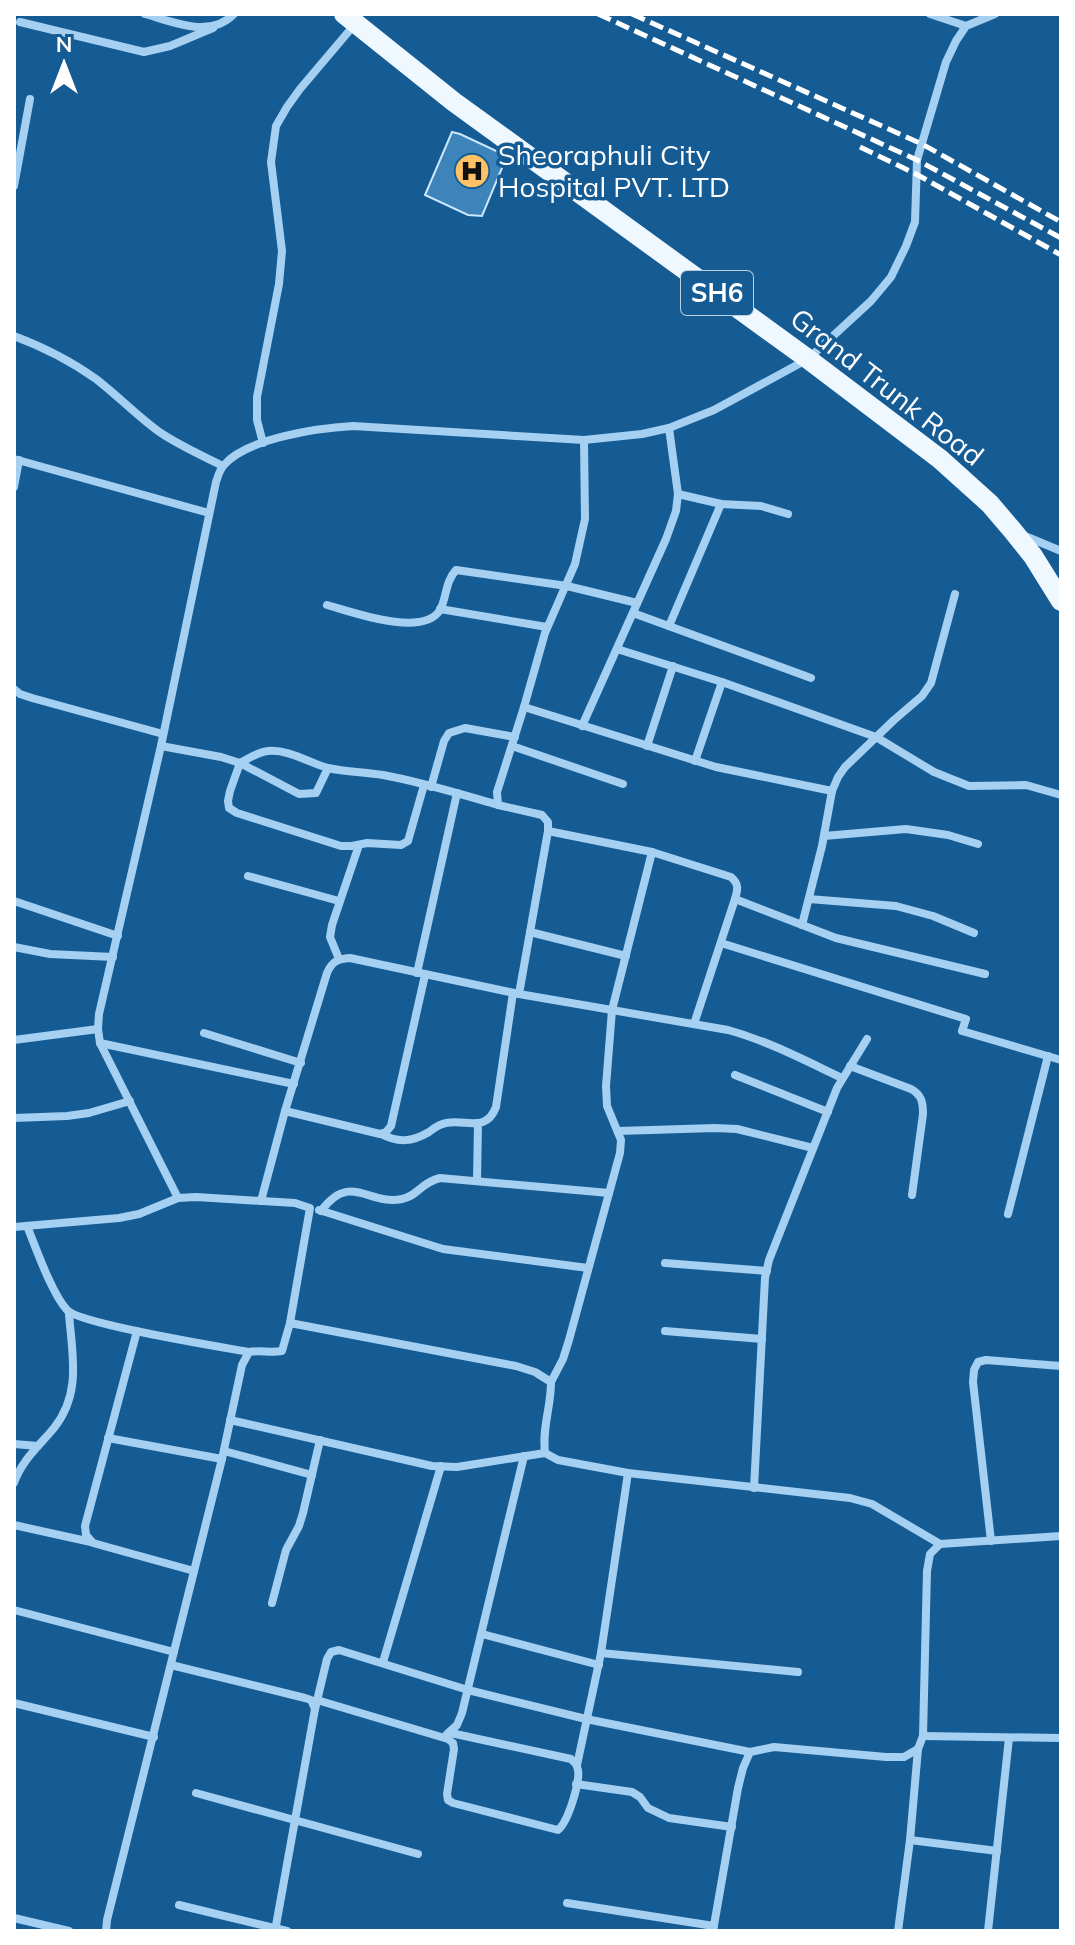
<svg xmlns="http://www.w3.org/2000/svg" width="1075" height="1945" font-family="Mulish,sans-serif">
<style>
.building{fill:#3d84bb;stroke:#cce7fc;stroke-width:2}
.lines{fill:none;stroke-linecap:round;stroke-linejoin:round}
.minor{stroke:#a5d0f1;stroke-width:8}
.primary{stroke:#eff7ff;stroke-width:20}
.rail{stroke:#fff;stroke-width:5;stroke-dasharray:14 6;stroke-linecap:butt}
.labels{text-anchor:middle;stroke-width:7;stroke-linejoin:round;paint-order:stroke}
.shield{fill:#155b94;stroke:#b9cedf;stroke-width:2}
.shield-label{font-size:26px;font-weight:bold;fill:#fff}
.poi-label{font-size:28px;fill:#fff;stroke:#155b94;text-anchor:start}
.street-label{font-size:28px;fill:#fff;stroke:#155b94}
</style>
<rect width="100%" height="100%" fill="#155b94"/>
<path class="building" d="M452,132L460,134L507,156L482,216L468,215L425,195Z"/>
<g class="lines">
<g class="minor">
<path d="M145,14C174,22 210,39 234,14"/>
<path d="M930,14L966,26"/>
<path d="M20,22L144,52L170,46L213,28"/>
<path d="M14,186L30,99"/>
<path d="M14,336C43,347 71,361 96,379C117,395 136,415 158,431C178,445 201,455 223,466"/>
<path d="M263,443L257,420V397L279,284L282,251L271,162L276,126L287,107L300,89L355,24"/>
<path d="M14,459L209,513"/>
<path d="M14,487L19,460"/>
<path d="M678,494L721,504L761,506L788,514"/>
<path d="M1025,536L1061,551"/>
<path d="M327,605C352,612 423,638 440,610C447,597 445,582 456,570L567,586L637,603"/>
<path d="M440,609L547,627"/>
<path d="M633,613L811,678"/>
<path d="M669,626L721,504"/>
<path d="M617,649L722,682L876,737L934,772L969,786L1026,785L1061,795"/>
<path d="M14,689L20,694L32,698L163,734"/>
<path d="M524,707L716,767L832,791"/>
<path d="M582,726L666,539L676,511L678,494L669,428"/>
<path d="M161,746L221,757L240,763L299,794L316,793L328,768"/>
<path d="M512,746L623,784"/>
<path d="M647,746L673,666"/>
<path d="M695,761L722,682"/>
<path d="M424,785L408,841L401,845L367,843L352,846H341L237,813L229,808L228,801L230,791L240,763C249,758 258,752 268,751C289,749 309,763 328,768C346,772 365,772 383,775C422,782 460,794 498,805"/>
<path d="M431,787L444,741L449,733L465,728L515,737"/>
<path d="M548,831L652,852L731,877C739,884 738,889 735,899L694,1024"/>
<path d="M824,836L906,829L948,835L978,844"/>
<path d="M248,876L339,901"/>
<path d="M735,899L836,938L985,974"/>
<path d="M809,899L896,906L933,916L974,933"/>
<path d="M14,901L118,936"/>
<path d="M802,925L822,846L832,791L838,777L845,767L894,720L922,696L931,683L955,594"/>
<path d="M530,932L626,956"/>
<path d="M721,943L966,1019L962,1031L1061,1060"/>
<path d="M14,947L50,954L113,957"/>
<path d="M339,959L330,937L332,925L359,845"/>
<path d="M417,973L457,793"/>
<path d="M519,994L548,831V822L542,815L498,805L497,792L524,707L545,633L575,564L585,519L584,440"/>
<path d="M204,1033L301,1063"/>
<path d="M14,1040L98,1029"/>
<path d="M100,1043L294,1084"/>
<path d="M850,1066L911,1089C922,1095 923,1103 923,1114L912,1195"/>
<path d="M735,1075L828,1112"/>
<path d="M285,1111L380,1134L386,1132L391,1126L425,975"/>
<path d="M14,1118L67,1116L89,1113L130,1101"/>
<path d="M618,1131L715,1128L737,1129L813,1148"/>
<path d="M381,1134C398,1143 412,1142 429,1132C434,1128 440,1124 446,1123C467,1119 486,1133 496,1107L513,993"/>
<path d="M477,1180L478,1123"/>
<path d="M178,1198L100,1043L98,1029L99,1014L161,746L216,482C218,476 220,469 224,465C247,438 319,428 353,426L584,440L642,434L669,428L714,410L808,359L871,301L891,277L906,246L915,222L917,160L946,62L956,41L966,26L995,14"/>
<path d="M261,1201L285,1111L327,973C332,961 338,959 350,958L519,994L728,1030C768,1041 804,1060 842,1078"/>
<path d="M319,1210L443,1249L588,1268"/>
<path d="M321,1211C351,1171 368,1206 402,1199C418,1196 420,1183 440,1178L609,1193"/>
<path d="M1008,1214L1048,1056"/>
<path d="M27,1226C36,1248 52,1294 67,1310C80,1324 221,1347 249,1352"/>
<path d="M14,1227L119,1218L139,1214L178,1198L196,1197L295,1203L310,1208L290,1323L282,1351C270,1353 260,1350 249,1352L242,1365L222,1459L107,1920L106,1931"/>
<path d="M665,1263L767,1271"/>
<path d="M290,1323L516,1366L535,1372L551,1382C551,1408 542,1426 545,1453L558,1460L628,1473L850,1498L872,1504L940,1544"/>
<path d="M137,1331L85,1526L86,1535L93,1543L194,1571"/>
<path d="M665,1331L762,1339"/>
<path d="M551,1382L563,1359L569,1340L620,1153L621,1140L607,1106L606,1086L612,1010L652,852"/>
<path d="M230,1420L432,1466L457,1467L545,1453"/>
<path d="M108,1438L222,1459"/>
<path d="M14,1444L38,1446"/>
<path d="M224,1451L312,1475"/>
<path d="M14,1483C22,1460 39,1446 54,1428C82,1393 72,1354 69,1314"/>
<path d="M754,1488L765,1278L769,1260L837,1088L867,1039"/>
<path d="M14,1525L91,1542"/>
<path d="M991,1541L973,1382L974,1370L978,1362L986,1360L1061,1366"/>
<path d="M272,1603L286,1550L299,1526L303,1513L320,1440"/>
<path d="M14,1610L174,1652"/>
<path d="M482,1634L599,1665"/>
<path d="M601,1653L798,1672"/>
<path d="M383,1662L441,1466"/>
<path d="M171,1665L305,1698L311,1700L315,1709L275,1931"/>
<path d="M317,1700L448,1739L453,1743L454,1749L447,1794L448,1800L453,1803L558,1830C568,1822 580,1783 578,1770C576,1763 576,1764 571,1759L451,1733"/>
<path d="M14,1703L154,1737"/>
<path d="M315,1709L327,1659L331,1652L339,1650L468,1690L586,1719L750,1752"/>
<path d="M447,1734L457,1725L462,1713L524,1456"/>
<path d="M923,1736L1061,1738"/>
<path d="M577,1765L601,1653L628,1473"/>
<path d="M576,1784L632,1792L640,1797L648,1808L669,1818L732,1827"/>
<path d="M196,1793L418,1854"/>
<path d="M910,1840L997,1851"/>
<path d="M567,1903L714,1926"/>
<path d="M179,1905L287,1931"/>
<path d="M14,1918L69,1931"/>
<path d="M713,1931L738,1788L743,1768L750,1752L774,1747L886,1757H904L918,1749L923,1736L927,1571L930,1554L940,1544L1061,1536"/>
<path d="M898,1931L910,1840L918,1749"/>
<path d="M988,1931L1009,1738"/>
</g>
<path class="primary" d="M344,14L454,102L808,359L940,459L990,504L1013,531L1033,556L1061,601"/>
<g class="rail">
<path d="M598,14L917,160L1061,238"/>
<path d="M632,14L922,144L1061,222"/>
<path d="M860,147L916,174L1061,255"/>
</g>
</g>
<defs>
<symbol id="hospital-disc" viewBox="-11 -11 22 22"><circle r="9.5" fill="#ffc165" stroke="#155b94"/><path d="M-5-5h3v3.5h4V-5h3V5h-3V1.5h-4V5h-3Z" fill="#111"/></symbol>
</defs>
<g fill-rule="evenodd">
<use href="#hospital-disc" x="452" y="151" width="40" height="40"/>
</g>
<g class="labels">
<rect class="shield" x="681" y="271" width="72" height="44" rx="6"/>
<g class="shield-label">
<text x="717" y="302">SH6</text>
</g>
<g class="poi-label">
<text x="498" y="165">Sheoraphuli City<tspan x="498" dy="32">Hospital PVT. LTD</tspan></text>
</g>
<g class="street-label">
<text transform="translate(887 387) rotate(38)" y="10">Grand Trunk Road</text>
</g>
</g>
<rect width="1075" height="1945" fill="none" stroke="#ffffff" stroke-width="32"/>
<g transform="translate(64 64)" stroke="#155b94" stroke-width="6" paint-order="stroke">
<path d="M0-6L14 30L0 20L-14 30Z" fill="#ffffff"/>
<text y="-12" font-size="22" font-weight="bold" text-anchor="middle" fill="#ffffff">N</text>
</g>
</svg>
